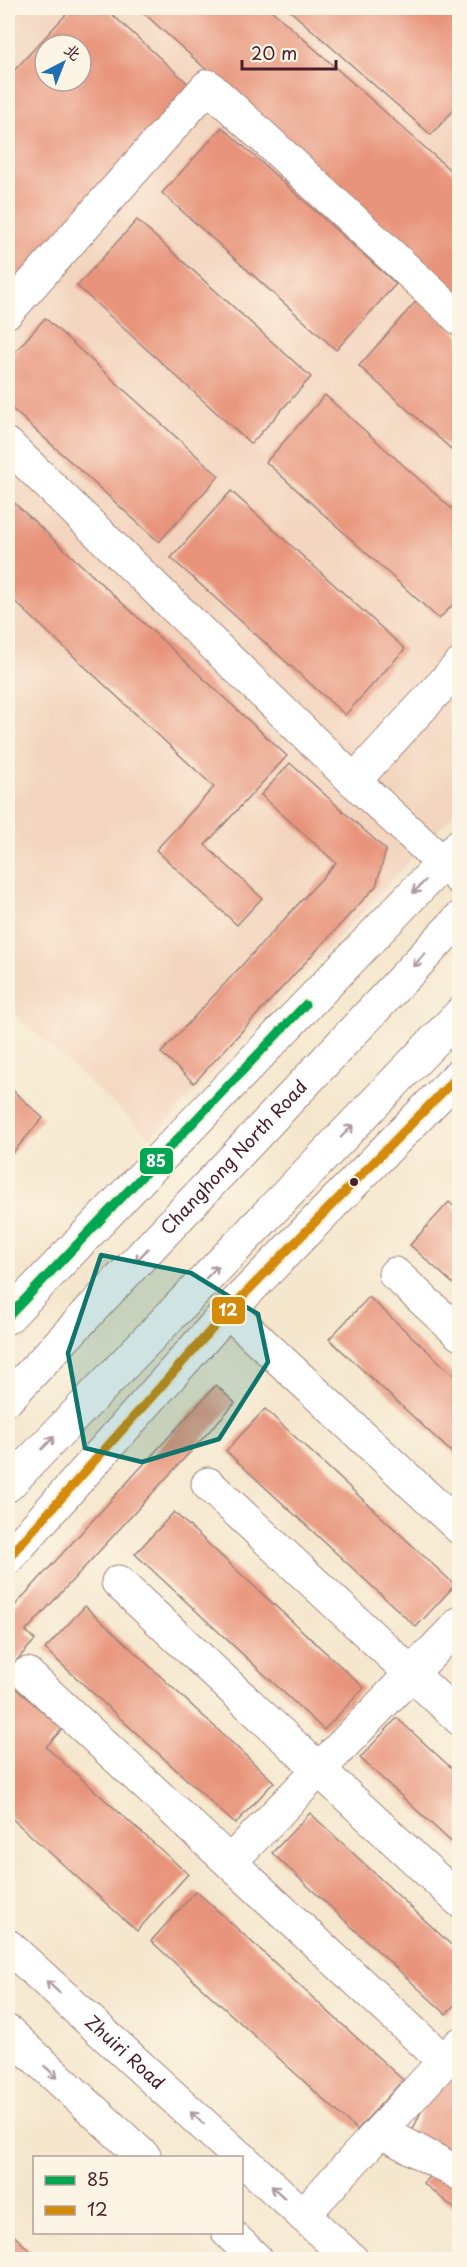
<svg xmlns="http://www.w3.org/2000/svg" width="467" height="2267" font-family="'Playpen Sans','LXGW WenKai TC',sans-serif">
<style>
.built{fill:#f3d4be;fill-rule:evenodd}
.building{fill:#e8947c;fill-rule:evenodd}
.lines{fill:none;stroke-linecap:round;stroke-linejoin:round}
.minor-casing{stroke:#a0837c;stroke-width:35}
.major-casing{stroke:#a0837c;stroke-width:35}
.highway-casing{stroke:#a0837c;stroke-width:35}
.minor{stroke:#fff;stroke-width:33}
.major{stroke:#fff;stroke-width:33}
.highway{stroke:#fff;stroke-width:33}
.bus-1-casing{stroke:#fcf5e5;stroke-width:14}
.bus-2-casing{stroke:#fcf5e5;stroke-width:14}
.bus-1{stroke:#00a651;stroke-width:9}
.bus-2{stroke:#d48b09;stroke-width:9}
.oneway{stroke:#ae9aa0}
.marked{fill:#0f766e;fill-opacity:0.2;stroke:#0f766e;stroke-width:4.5;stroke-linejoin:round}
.bus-dot{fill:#4a1f2b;stroke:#fcf5e5;stroke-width:2}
.labels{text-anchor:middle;stroke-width:6;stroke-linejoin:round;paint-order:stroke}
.street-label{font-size:18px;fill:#4a1f2b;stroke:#fcf5e5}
.line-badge{stroke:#fcf5e5;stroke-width:2}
.badge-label{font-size:16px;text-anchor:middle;font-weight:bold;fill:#fff}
</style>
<rect width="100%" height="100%" fill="#fcf5e5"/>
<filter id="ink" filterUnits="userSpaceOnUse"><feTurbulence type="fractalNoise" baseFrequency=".0167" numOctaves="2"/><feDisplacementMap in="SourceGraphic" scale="12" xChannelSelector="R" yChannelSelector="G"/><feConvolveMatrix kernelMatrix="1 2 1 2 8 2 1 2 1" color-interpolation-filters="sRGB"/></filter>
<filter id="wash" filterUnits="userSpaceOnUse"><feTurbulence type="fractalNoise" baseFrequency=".008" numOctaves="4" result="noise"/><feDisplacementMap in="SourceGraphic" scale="24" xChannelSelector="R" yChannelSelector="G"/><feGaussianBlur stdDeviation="1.35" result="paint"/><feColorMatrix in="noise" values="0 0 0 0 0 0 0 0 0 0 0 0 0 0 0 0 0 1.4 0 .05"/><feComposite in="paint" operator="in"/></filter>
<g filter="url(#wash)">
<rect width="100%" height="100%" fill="#f5e7ce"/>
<path class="built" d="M8,8H459V808L151,1138L8,1008ZM45,45H81V81H45Z"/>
<g id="blocks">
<g class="building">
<path d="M72,8H105L194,89L8,291V77ZM45,45H81V81H45Z"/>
<path d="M138,8H269L460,179V298Z"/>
<path d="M287,8H460V103L431,135Z"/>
<path d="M222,127L396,284L336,350L162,193Z"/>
<path d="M137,220L311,377L251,444L77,286Z"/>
<path d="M418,299L460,336V457L359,366Z"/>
<path d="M45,318L219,476L159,542L8,405V360Z"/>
<path d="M325,395L460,516V597L439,619L266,462Z"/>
<path d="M231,491L405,649L345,715L171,558Z"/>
<path d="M8,497L287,756L205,845L262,898L237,925L156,850L214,787L8,595Z"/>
<path d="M290,763L386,850L376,886L194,1083L161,1053L336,863L261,795Z"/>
<path d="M8,1086L43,1118L8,1158Z"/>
<path d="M449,1202L460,1212V1290L410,1245Z"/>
<path d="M369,1297L460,1381V1460L329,1339Z"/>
<path d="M216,1385L235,1403L26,1631L35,1640L8,1670V1613Z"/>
<path d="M265,1409L455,1585L416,1627L226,1451Z"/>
<path d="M174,1512L364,1688L324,1730L135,1554Z"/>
<path d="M85,1606L274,1782L235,1824L45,1649Z"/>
<path d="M8,1681L62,1729L46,1747L188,1874L137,1931L8,1815Z"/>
<path d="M397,1718L460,1776V1850L360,1758Z"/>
<path d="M310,1813L460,1953V1999L446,2014L272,1853Z"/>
<path d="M196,1891L403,2080L357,2130L151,1941Z"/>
<path d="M460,2054V2167L410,2136L438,2074Z"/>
<path d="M436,2170L460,2187V2213L423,2183Z"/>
<path d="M8,2230L40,2260H8Z"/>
</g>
</g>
</g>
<g filter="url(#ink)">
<use href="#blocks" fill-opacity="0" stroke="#a0837c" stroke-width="1.5"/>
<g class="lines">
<defs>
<g id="minor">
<path d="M8,311L208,86L460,319"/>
<path d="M8,445L354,781L460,879"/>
<path d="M354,781L460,665"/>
<path d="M395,1274L460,1334"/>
<path d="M228,1311L460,1528"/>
<path d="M8,1317L460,845"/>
<path d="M208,1484L460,1719"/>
<path d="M8,1558L228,1311L460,1074"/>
<path d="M118,1582L460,1901"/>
<path d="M27,1674L432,2050"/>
<path d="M230,1862L460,1623"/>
<path d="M380,2131L460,2174"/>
<path d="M303,2215L460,2044"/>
</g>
<g id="major">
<path id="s1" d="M8,1946L240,2158"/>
<path d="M8,2032L145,2158"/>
<path d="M242,2159L352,2260"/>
<path d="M228,2232L257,2260"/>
</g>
<g id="highway">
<path id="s2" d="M8,1398L460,918"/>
<path d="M8,1485L460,1014"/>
</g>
</defs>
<use href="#minor" class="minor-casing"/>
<use href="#major" class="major-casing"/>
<use href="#highway" class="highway-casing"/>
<use href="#minor" class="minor"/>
<use href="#major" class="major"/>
<use href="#highway" class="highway"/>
<defs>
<path id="bus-1" d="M8,1317L305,1005"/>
<path id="bus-2" d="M8,1558L228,1311L460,1074"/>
</defs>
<use href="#bus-1" class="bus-1-casing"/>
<use href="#bus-2" class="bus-2-casing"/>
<use href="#bus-1" class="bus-1"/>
<use href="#bus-2" class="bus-2"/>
</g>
<defs><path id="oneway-shaft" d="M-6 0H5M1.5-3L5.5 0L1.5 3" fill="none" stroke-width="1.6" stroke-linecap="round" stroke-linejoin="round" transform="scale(1.5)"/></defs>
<g class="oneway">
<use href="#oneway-shaft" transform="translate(419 887) rotate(134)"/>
<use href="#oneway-shaft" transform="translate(419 960) rotate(133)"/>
<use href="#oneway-shaft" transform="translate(347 1131) rotate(-46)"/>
<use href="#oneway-shaft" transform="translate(142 1255) rotate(133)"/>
<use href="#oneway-shaft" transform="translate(212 1272) rotate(-46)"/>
<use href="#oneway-shaft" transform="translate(48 1443) rotate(-46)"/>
<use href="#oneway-shaft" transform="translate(53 1987) rotate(-138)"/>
<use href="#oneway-shaft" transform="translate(51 2072) rotate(42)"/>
<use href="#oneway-shaft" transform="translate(197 2118) rotate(-138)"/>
<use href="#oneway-shaft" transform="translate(278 2192) rotate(-138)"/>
</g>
</g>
<path class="marked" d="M101,1255L191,1273L258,1314L268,1362L219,1439L142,1462L85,1448L68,1353Z"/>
<circle class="bus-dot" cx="354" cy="1182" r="5"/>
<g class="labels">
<g class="street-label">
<text dy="6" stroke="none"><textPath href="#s2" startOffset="330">Changhong North Road</textPath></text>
<text dy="6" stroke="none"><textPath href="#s1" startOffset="158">Zhuiri Road</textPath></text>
</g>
</g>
<g class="line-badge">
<rect x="139" y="1147" width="35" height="28" rx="6" fill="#00a651"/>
<rect x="211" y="1296" width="35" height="29" rx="6" fill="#d48b09"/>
</g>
<g class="badge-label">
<text x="156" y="1167">85</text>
<text x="228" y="1316">12</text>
</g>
<rect width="467" height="2267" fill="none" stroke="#fcf5e5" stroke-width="30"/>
<rect x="33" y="2156" width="210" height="78" fill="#fcf5e5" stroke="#b59f9b" stroke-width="1.5"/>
<rect x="45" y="2176" width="30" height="9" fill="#00a651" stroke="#b59f9b" stroke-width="1.5"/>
<text x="87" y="2186" font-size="18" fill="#4a1f2b">85</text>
<rect x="45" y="2206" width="30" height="9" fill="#d48b09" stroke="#b59f9b" stroke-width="1.5"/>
<text x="87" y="2216" font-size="18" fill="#4a1f2b">12</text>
<g transform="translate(63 63) rotate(42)"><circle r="28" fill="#fcf5e5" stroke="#b59f9b" stroke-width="1.5"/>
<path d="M0-4.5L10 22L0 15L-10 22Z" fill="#1f6fb2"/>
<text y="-9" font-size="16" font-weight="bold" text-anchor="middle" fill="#4a1f2b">北</text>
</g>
<path d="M242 60v9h94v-9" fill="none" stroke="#4a1f2b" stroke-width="3"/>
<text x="251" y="60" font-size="18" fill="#4a1f2b" stroke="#fcf5e5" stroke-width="4.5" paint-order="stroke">20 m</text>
</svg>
